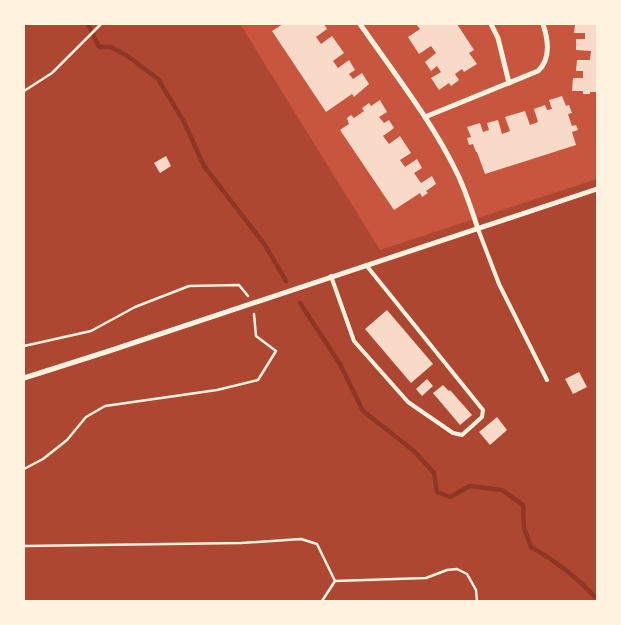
<svg xmlns="http://www.w3.org/2000/svg" width="621" height="625" font-family="'Zilla Slab',serif">
<style>
.green{fill:#ae4732}
.lines{fill:none;stroke-linecap:round;stroke-linejoin:round}
.stream{stroke:#8f3625;stroke-width:4.5}
.building{fill:#f7dbc8}
.path{stroke:#fff3e0;stroke-width:2.5}
.service{stroke:#fff3e0;stroke-width:4}
.minor{stroke:#fff3e0;stroke-width:5}
</style>
<rect width="100%" height="100%" fill="#c8553d"/>
<path class="green" d="M24,24H240L380,250L597,179V601H24Z"/>
<g class="lines">
<g class="stream">
<path d="M88,24L99,47H111L129,57L158,79L184,122L204,166L265,245L286,281"/>
<path d="M300,303L340,364L363,411L414,451L434,473L437,492L450,497L470,486L502,490L523,505L524,528L531,547C556,561 578,578 597,599"/>
</g>
</g>
<g class="building">
<path d="M283,24H324L327,29L316,37L321,44L332,36L344,53L333,61L338,68L349,60L355,70L349,74L353,79L362,73L369,84L354,97L352,94L326,112L272,31Z"/>
<path d="M416,24H457L474,50L469,53L477,64L464,72L462,69L455,74L459,80L451,86L449,83L439,90L431,78L441,72L437,66L431,71L425,62L436,53L431,46L419,54L408,37L420,29Z"/>
<path d="M575,24H597V92H590V94H583V91H572L573,78H583V71H576L577,60H590L591,51L576,50V39H585V33H574Z"/>
<path d="M562,96L566,106L569,105L572,113L568,114L572,126L576,125L578,130L572,132L576,145L485,174L477,152H476L473,144L469,145L467,138L471,137L467,127L480,123L483,132L489,130L487,123L498,120L502,134L510,131L505,117L525,111L530,125L538,122L534,109L545,105L547,110L552,109L549,100Z"/>
<path d="M380,100L387,112L379,117L384,123L389,120L394,128L383,136L389,144L400,136L411,153L400,160L405,167L417,159L422,168L414,173L421,183L432,176L436,184L426,191L428,193L422,197L420,193L394,210L340,130L349,124L347,118L351,115L354,118L364,111L362,108L369,103L371,106Z"/>
<path d="M166,156L171,166L160,173L154,163Z"/>
<path d="M387,310L433,364L411,383L365,329Z"/>
<path d="M579,372L587,387L573,394L565,379Z"/>
<path d="M427,379L433,386L422,396L416,389Z"/>
<path d="M443,385L449,391L450,390L472,415L460,425L433,393Z"/>
<path d="M497,417L507,430L490,445L479,432Z"/>
</g>
<g class="lines">
<g class="path">
<path d="M24,91L52,73L101,24"/>
<path d="M24,346L91,331L135,307L189,286L239,285L248,296"/>
<path d="M24,469L43,459L67,440L86,417L105,406L217,390L258,380L276,351L256,336L254,314"/>
<path d="M24,546L241,543L301,539L317,544L335,581"/>
<path d="M322,601L335,581L426,578L447,570L457,569L467,574L476,590L477,601"/>
</g>
<g class="service">
<path d="M478,229L499,284L547,380"/>
<path d="M331,276L354,341L408,402L453,433L462,435L482,417L483,410L366,265"/>
</g>
<g class="minor">
<path d="M360,24C394,73 432,121 458,175C466,192 472,211 478,229"/>
<path d="M491,24L498,38L509,83"/>
<path d="M425,117L538,71C551,59 548,39 543,24"/>
<path d="M24,378L109,351L597,189"/>
</g>
</g>
<rect width="621" height="625" fill="none" stroke="#fff3e0" stroke-width="50"/>
</svg>
